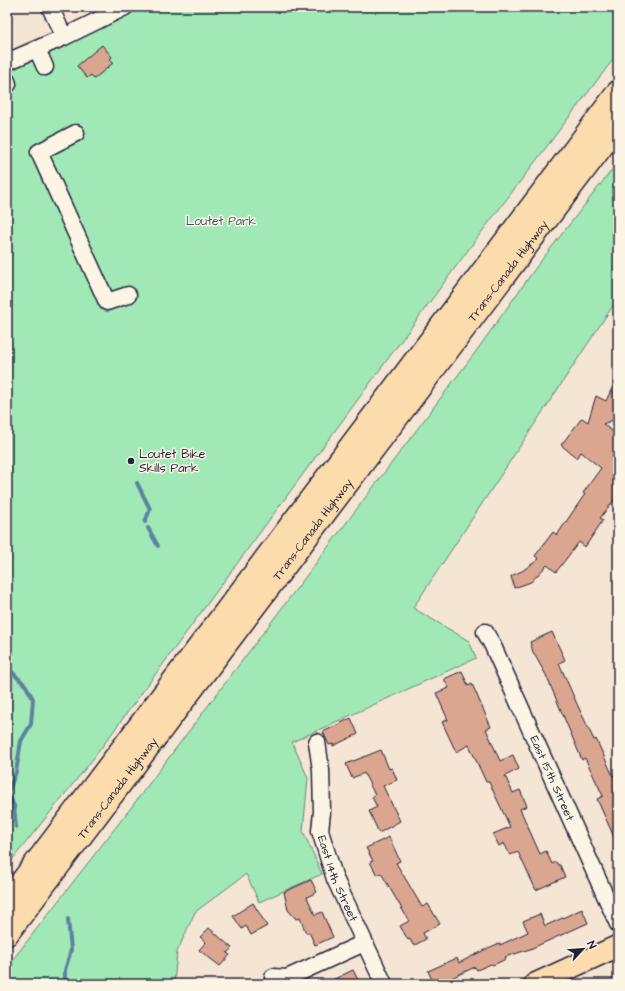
<svg xmlns="http://www.w3.org/2000/svg" width="625" height="991" font-family="'Architects Daughter',sans-serif">
<style>
.green{fill:#a0e9b7;stroke:#618679}
.lines{fill:none;stroke-linecap:round;stroke-linejoin:round}
.stream{stroke:#5d83a0;stroke-width:4}
.building{fill:#dba690;stroke:#22223b}
.minor-casing{stroke:#22223b;stroke-width:19}
.major-casing{stroke:#22223b;stroke-width:24}
.highway-casing{stroke:#22223b;stroke-width:25}
.minor{stroke:#fcf5e5;stroke-width:16}
.major{stroke:#fcdcac;stroke-width:21}
.highway{stroke:#fcdcac;stroke-width:22}
.poi-dot{fill:#22223b;stroke:#fcf5e5;stroke-width:1.5}
.labels{text-anchor:middle;stroke-width:3;stroke-linejoin:round;paint-order:stroke}
.park-label{font-size:12px;fill:#42545a;stroke:#fcf5e5}
.street-label{font-size:12px;fill:#22223b;stroke:#fcf5e5}
.poi-label{font-size:12px;fill:#22223b;stroke:#fcf5e5;text-anchor:start}
</style>
<rect width="100%" height="100%" fill="#f5e5d4"/>
<filter id="ink" filterUnits="userSpaceOnUse"><feTurbulence type="fractalNoise" baseFrequency=".025" numOctaves="2"/><feDisplacementMap in="SourceGraphic" scale="8" xChannelSelector="R" yChannelSelector="G"/><feConvolveMatrix kernelMatrix="1 2 1 2 8 2 1 2 1" color-interpolation-filters="sRGB"/></filter>
<g filter="url(#ink)">
<g class="green">
<path d="M134,7H618V53L474,242L93,759L7,866V71Z"/>
<path d="M618,162V298L413,608L469,641L476,658L292,742L308,778L303,831L322,874L259,902L246,874L195,912L177,952L174,984H7V967L130,809L477,350L537,266Z"/>
</g>
<g class="lines">
<g class="stream">
<path d="M137,483L150,509L145,522"/>
<path d="M148,528L158,546"/>
<path d="M7,667L26,686L33,699L31,724L21,741L16,772L8,792L14,806L16,827"/>
<path d="M65,984V970L71,950L68,919"/>
</g>
</g>
<g class="building">
<path d="M102,45L112,57L110,59L113,63L94,79L91,75L87,78L77,66Z"/>
<path d="M618,375V418L603,424L618,436V495L600,518L603,520L585,547L579,542L556,572L547,565L531,582L514,588L511,576L522,571L539,559L535,556L553,532L557,535L585,494L583,493L601,468L581,452L577,458L561,445L582,418L588,422L596,396L606,401Z"/>
<path d="M552,632L565,660L559,663L577,704L594,740L596,739L613,776L618,774V846L597,799L603,796L585,758L582,760L546,675L533,652L530,642Z"/>
<path d="M462,671L468,686L472,684L491,727L486,729L500,761L513,755L519,769L505,776L513,793L520,790L527,806L520,809L540,854L546,851L552,864L556,862L558,865H560L565,877L536,890L518,852L510,855L504,843L499,846L493,834L510,827L489,782H486L469,745L456,752L442,722L448,720L436,693L449,688L444,679Z"/>
<path d="M351,718L358,734L333,746V744L329,745L323,732Z"/>
<path d="M381,750L389,769L392,768L397,780L383,786L400,821L379,833L369,811L377,807L372,797L375,795L364,773L352,778L346,764Z"/>
<path d="M389,837L400,861L396,863L408,883L422,907L428,904L440,924L423,933L426,939L415,945H413L410,939L408,940L400,926L409,921L381,873L377,875L370,862L373,861L366,848Z"/>
<path d="M311,880L317,892L307,897L315,915L322,912L333,937L315,945L309,932L306,933L300,918L296,919L288,910L284,892Z"/>
<path d="M253,903L267,926L251,935L246,926L242,929L233,916Z"/>
<path d="M582,909L588,923L530,949L505,957L506,959L493,965L491,964L477,970L475,967L447,980L449,984H434L428,971L457,958L459,963L488,948L500,943V945L528,932L523,921L540,914L545,926Z"/>
<path d="M209,928L232,948L227,953L230,955L220,966L199,950L206,942L200,937Z"/>
<path d="M353,970L360,984H324Z"/>
</g>
<g class="lines">
<defs>
<g id="minor">
<path d="M50,7L64,37"/>
<path d="M37,49L45,67"/>
<path d="M7,62L64,37L125,7"/>
<path d="M7,81L8,84"/>
<path d="M76,133L39,152L107,302L128,295"/>
<path id="s1" d="M485,632L492,644L618,924"/>
<path id="s2" d="M317,742L321,770L322,812L320,831L335,879L384,984"/>
<path d="M273,977L287,978L364,943"/>
</g>
<path id="major" d="M535,984L618,946"/>
<g id="highway">
<path d="M7,901L618,92"/>
<path id="s3" d="M7,934L618,125"/>
</g>
</defs>
<use href="#minor" class="minor-casing"/>
<use href="#major" class="major-casing"/>
<use href="#highway" class="highway-casing"/>
<use href="#minor" class="minor"/>
<use href="#major" class="major"/>
<use href="#highway" class="highway"/>
</g>
</g>
<circle class="poi-dot" cx="131" cy="461" r="4"/>
<g class="labels">
<g class="park-label">
<text x="221" y="225">Loutet Park</text>
</g>
<g class="street-label">
<text dy="4" stroke="none"><textPath href="#s3" startOffset="831">Trans-Canada Highway</textPath></text>
<text dy="4" stroke="none"><textPath href="#s3" startOffset="507">Trans-Canada Highway</textPath></text>
<text dy="4" stroke="none"><textPath href="#s1" startOffset="161">East 15th Street</textPath></text>
<text dy="4" stroke="none"><textPath href="#s3" startOffset="183">Trans-Canada Highway</textPath></text>
<text dy="4" stroke="none"><textPath href="#s2" startOffset="140">East 14th Street</textPath></text>
</g>
<g class="poi-label">
<text x="139" y="458">Loutet Bike<tspan x="139" dy="14">Skills Park</tspan></text>
</g>
</g>
<rect width="625" height="991" fill="none" stroke="#fcf5e5" stroke-width="24"/>
<rect x="12" y="12" width="601" height="967" fill="none" stroke="#22223b" stroke-width="1.5" filter="url(#ink)"/>
<g transform="translate(583 949) rotate(64)" stroke="#fcf5e5" stroke-width="3" paint-order="stroke">
<path d="M0-3L7 15L0 10L-7 15Z" fill="#22223b"/>
<text y="-6" font-size="11" font-weight="bold" text-anchor="middle" fill="#22223b">N</text>
</g>
</svg>
